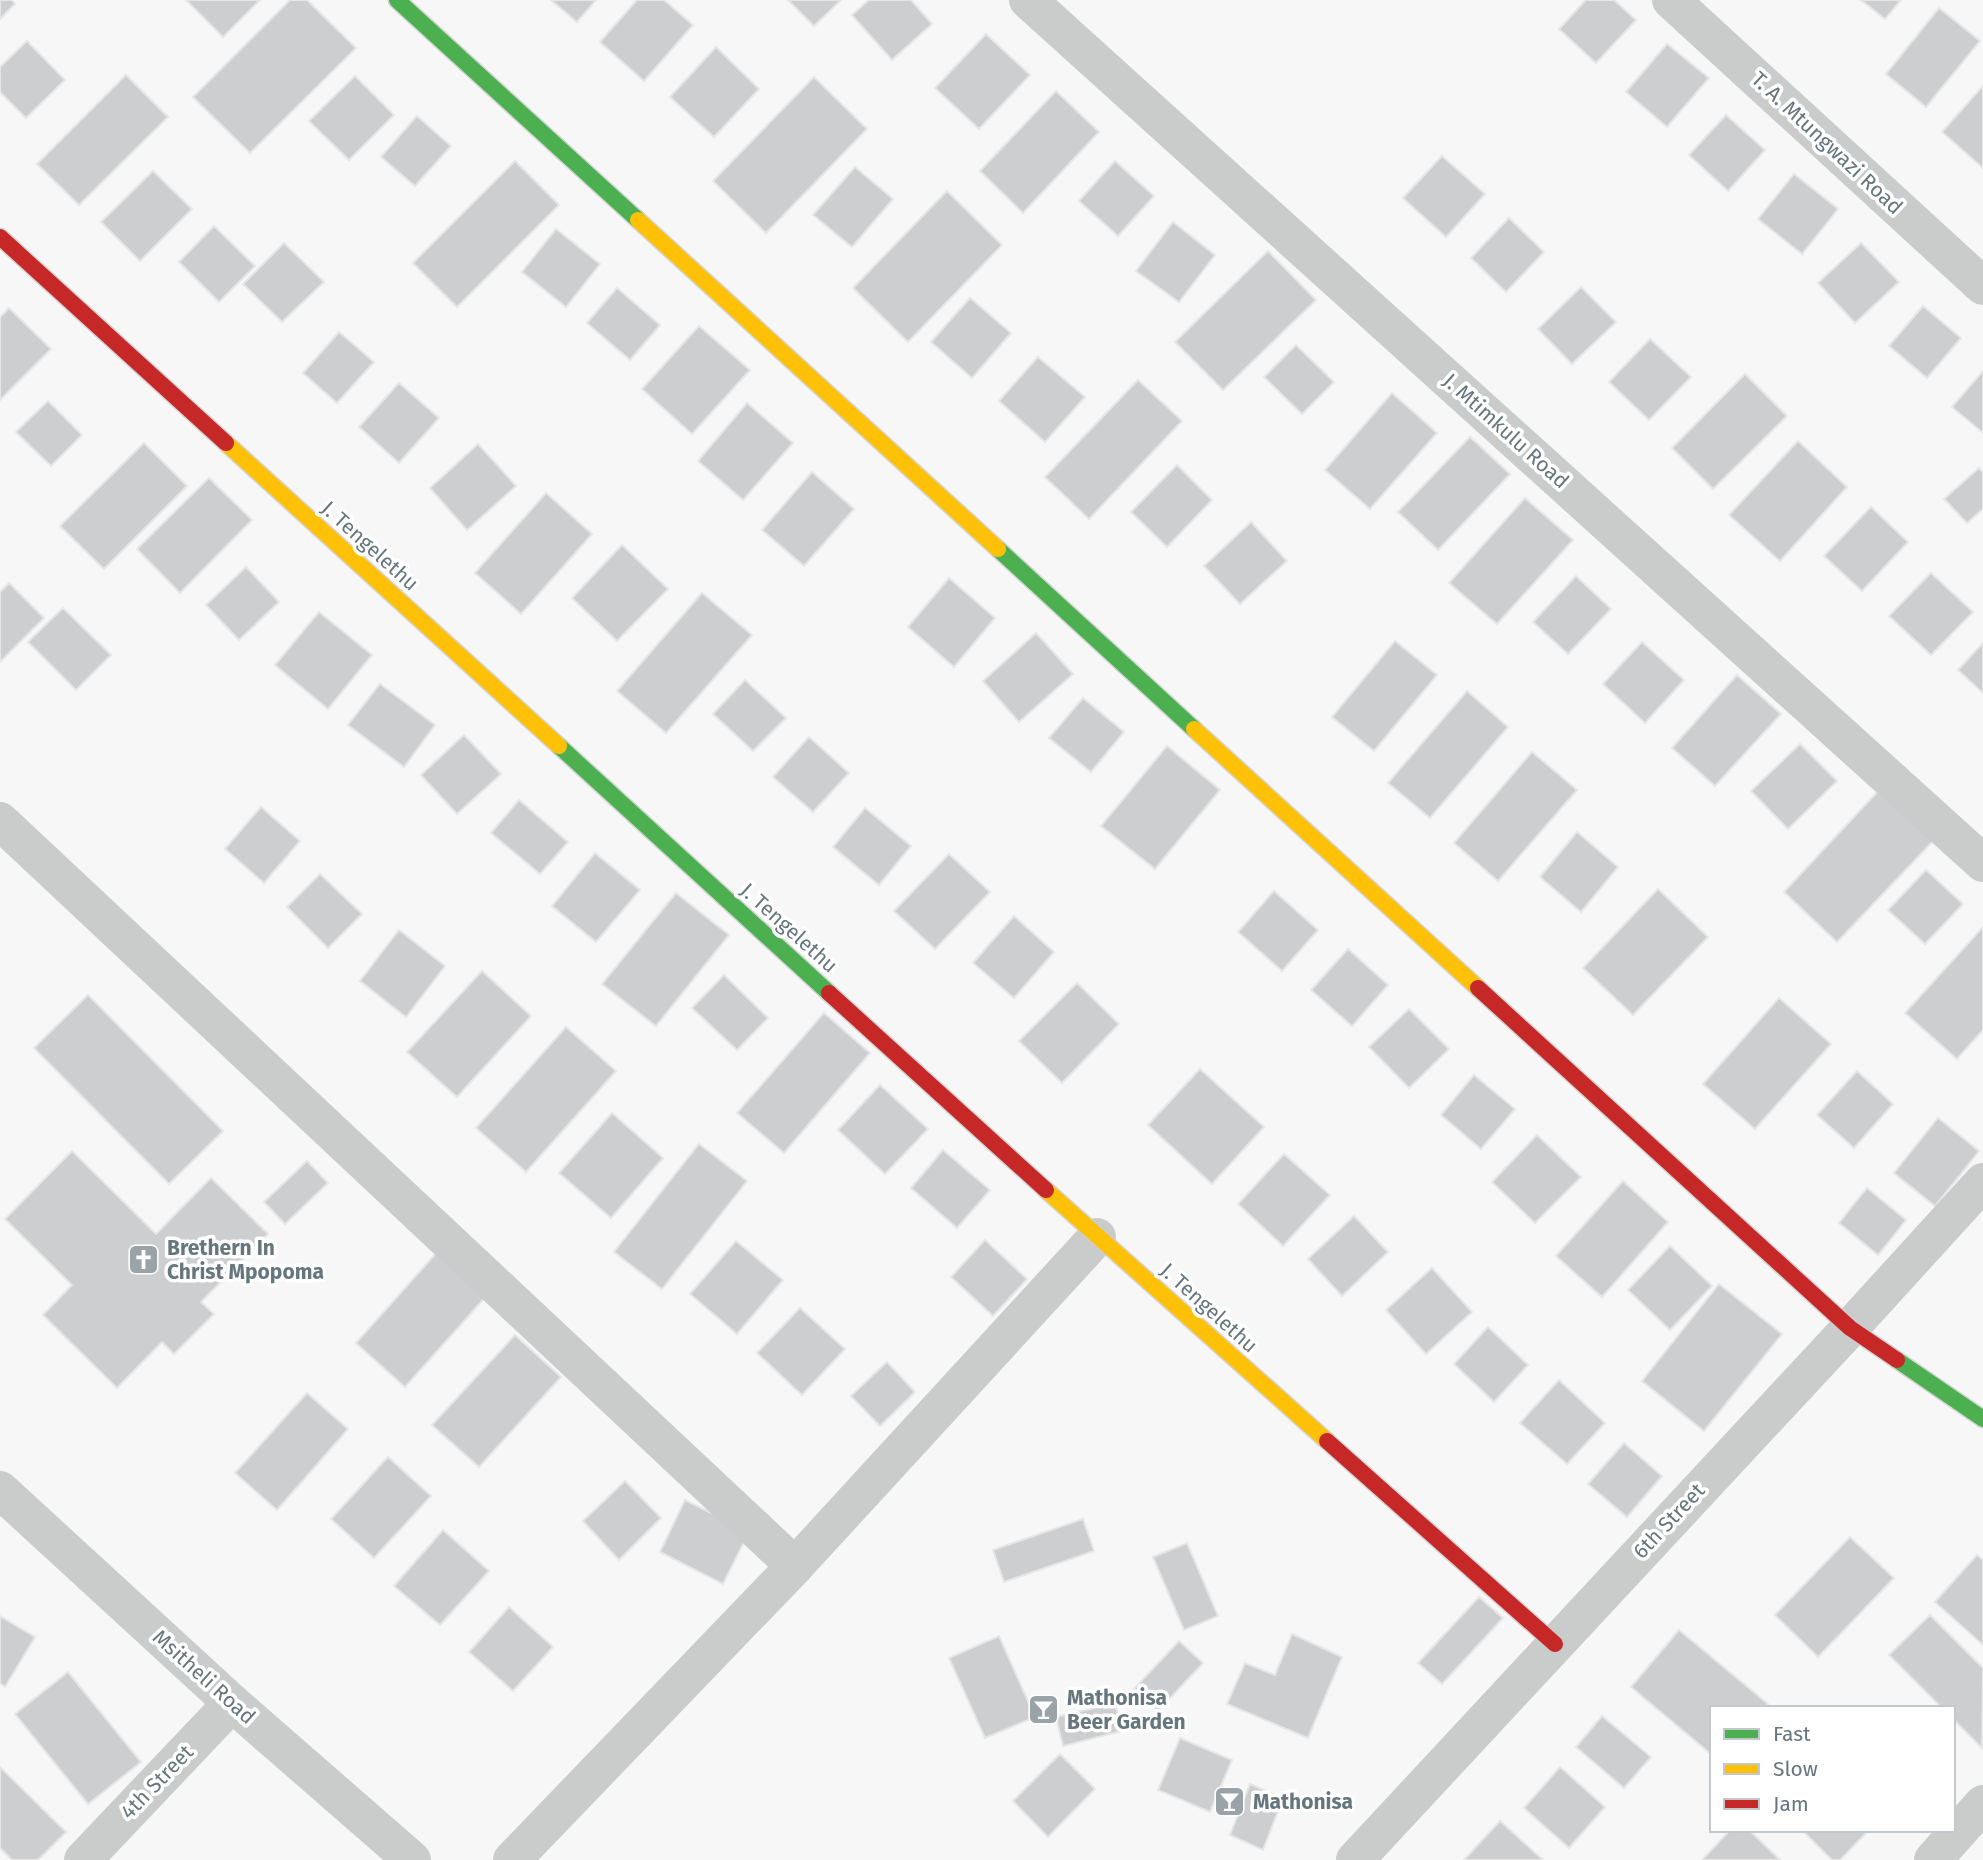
<svg xmlns="http://www.w3.org/2000/svg" width="1983" height="1860" font-family="'Fira Sans',sans-serif">
<style>
.building{fill:#cccecf;stroke:#e6e6e6;stroke-width:2}
.lines{fill:none;stroke-linecap:round;stroke-linejoin:round}
.fast-casing{stroke:#d3d4d5;stroke-width:19}
.slow-casing{stroke:#d3d4d5;stroke-width:19}
.jam-casing{stroke:#d3d4d5;stroke-width:19}
.street{stroke:#cacccc;stroke-width:38}
.fast{stroke:#4caf50;stroke-width:16}
.slow{stroke:#ffc107;stroke-width:16}
.jam{stroke:#c62828;stroke-width:16}
.labels{text-anchor:middle;stroke-width:7;stroke-linejoin:round;paint-order:stroke}
.street-label{font-size:21px;fill:#66767e;stroke:#fff}
.poi-label{font-size:21px;font-weight:bold;fill:#66767e;stroke:#fff;text-anchor:start}
</style>
<rect width="100%" height="100%" fill="#f7f7f7"/>
<g class="building">
<path d="M0,0H12L15,4L0,19Z"/>
<path d="M186,0H260L223,37Z"/>
<path d="M290,0H307L356,48L250,153L193,97Z"/>
<path d="M551,0H596L577,22Z"/>
<path d="M637,0H664L693,25L644,81L600,42Z"/>
<path d="M788,0H841L814,26Z"/>
<path d="M869,0H911L932,24L892,60L852,15Z"/>
<path d="M1586,0H1614L1636,20L1596,63L1559,29Z"/>
<path d="M1861,0H1901L1885,19Z"/>
<path d="M1939,8L1980,41L1926,107L1886,74Z"/>
<path d="M986,34L1030,75L979,129L935,88Z"/>
<path d="M27,41L65,80L26,118L0,92V67Z"/>
<path d="M1667,44L1709,78L1667,127L1626,92Z"/>
<path d="M716,47L759,89L714,137L670,97Z"/>
<path d="M126,75L168,117L79,205L37,164Z"/>
<path d="M355,76L394,115L349,160L309,121Z"/>
<path d="M814,77L867,129L766,233L713,181Z"/>
<path d="M1983,86V168L1942,132Z"/>
<path d="M1056,91L1099,132L1023,213L980,171Z"/>
<path d="M1726,115L1765,150L1728,191L1689,155Z"/>
<path d="M417,116L451,146L415,186L381,157Z"/>
<path d="M1442,156L1485,194L1446,237L1403,198Z"/>
<path d="M515,161L559,205L457,307L413,263Z"/>
<path d="M1115,161L1154,196L1118,236L1079,201Z"/>
<path d="M855,167L893,199L852,247L813,215Z"/>
<path d="M153,171L192,209L140,261L101,222Z"/>
<path d="M1794,174L1838,209L1802,254L1758,219Z"/>
<path d="M947,191L1002,245L908,342L853,288Z"/>
<path d="M1509,218L1544,252L1506,292L1471,258Z"/>
<path d="M1173,222L1215,255L1179,302L1136,271Z"/>
<path d="M214,226L255,266L219,302L179,262Z"/>
<path d="M556,229L600,264L566,307L522,272Z"/>
<path d="M284,243L324,282L282,322L243,284Z"/>
<path d="M1861,243L1899,282L1855,323L1818,283Z"/>
<path d="M1268,251L1316,300L1223,390L1175,342Z"/>
<path d="M1581,287L1616,322L1572,364L1538,329Z"/>
<path d="M617,288L660,325L630,360L587,323Z"/>
<path d="M970,298L1011,333L972,378L931,342Z"/>
<path d="M1923,306L1961,338L1927,378L1889,346Z"/>
<path d="M9,308L51,349L0,400V317Z"/>
<path d="M699,326L750,370L692,434L642,389Z"/>
<path d="M339,332L374,362L337,403L303,373Z"/>
<path d="M1650,339L1691,377L1649,420L1609,382Z"/>
<path d="M1296,345L1334,382L1302,414L1264,377Z"/>
<path d="M1038,357L1085,397L1045,442L999,401Z"/>
<path d="M1983,371V433L1952,407Z"/>
<path d="M1745,374L1787,416L1713,489L1672,448Z"/>
<path d="M1138,380L1182,421L1089,519L1045,477Z"/>
<path d="M399,383L439,418L399,463L359,427Z"/>
<path d="M1392,393L1437,433L1370,509L1325,470Z"/>
<path d="M48,401L82,435L51,466L16,432Z"/>
<path d="M747,403L793,443L743,500L698,461Z"/>
<path d="M1470,437L1510,474L1438,550L1398,512Z"/>
<path d="M1798,441L1847,487L1780,561L1729,515Z"/>
<path d="M144,443L187,486L104,569L60,526Z"/>
<path d="M478,444L516,486L467,530L430,488Z"/>
<path d="M1177,465L1212,500L1167,547L1131,512Z"/>
<path d="M1979,468L1983,473V509L1967,523L1944,499Z"/>
<path d="M812,472L854,509L804,566L762,530Z"/>
<path d="M209,478L252,520L180,593L137,549Z"/>
<path d="M546,493L592,534L521,614L475,573Z"/>
<path d="M1525,498L1573,540L1497,624L1449,583Z"/>
<path d="M1871,507L1908,542L1862,591L1824,556Z"/>
<path d="M1251,522L1287,561L1240,604L1204,566Z"/>
<path d="M622,545L668,589L617,641L572,598Z"/>
<path d="M246,567L279,602L239,640L206,605Z"/>
<path d="M1931,573L1973,612L1931,655L1889,616Z"/>
<path d="M1576,576L1611,609L1568,654L1533,622Z"/>
<path d="M949,578L995,618L954,667L908,627Z"/>
<path d="M9,583L44,618L0,662V592Z"/>
<path d="M702,593L752,635L666,733L617,691Z"/>
<path d="M63,608L111,655L76,690L28,642Z"/>
<path d="M319,612L372,655L328,709L275,665Z"/>
<path d="M1036,633L1073,674L1019,722L983,681Z"/>
<path d="M1395,641L1437,675L1374,751L1332,717Z"/>
<path d="M1642,642L1684,680L1645,723L1603,684Z"/>
<path d="M1983,643V693L1958,670Z"/>
<path d="M1737,675L1781,714L1715,786L1672,748Z"/>
<path d="M745,680L786,718L753,751L713,714Z"/>
<path d="M380,684L435,725L404,767L348,725Z"/>
<path d="M1467,691L1508,727L1430,818L1388,783Z"/>
<path d="M1083,698L1124,732L1091,772L1049,738Z"/>
<path d="M464,735L501,774L457,814L421,775Z"/>
<path d="M809,737L849,773L813,812L773,777Z"/>
<path d="M1800,744L1837,781L1788,829L1751,791Z"/>
<path d="M1167,746L1220,790L1155,869L1101,826Z"/>
<path d="M1532,752L1577,790L1498,881L1454,843Z"/>
<path d="M1881,788L1935,839L1837,942L1784,892Z"/>
<path d="M519,800L568,842L540,874L491,833Z"/>
<path d="M261,807L300,841L264,883L225,849Z"/>
<path d="M865,808L911,846L879,885L833,847Z"/>
<path d="M1577,832L1618,867L1581,912L1540,877Z"/>
<path d="M595,853L640,890L596,942L552,906Z"/>
<path d="M949,854L990,892L935,949L894,911Z"/>
<path d="M1926,870L1963,904L1925,944L1888,910Z"/>
<path d="M320,874L362,914L328,948L287,907Z"/>
<path d="M1658,889L1708,937L1633,1015L1583,968Z"/>
<path d="M1274,891L1318,930L1282,971L1238,932Z"/>
<path d="M676,893L729,935L656,1026L602,984Z"/>
<path d="M1014,916L1054,952L1014,998L973,963Z"/>
<path d="M1983,927V1030L1957,1059L1905,1013Z"/>
<path d="M399,930L445,966L406,1017L360,981Z"/>
<path d="M1348,949L1388,985L1352,1026L1311,990Z"/>
<path d="M482,971L531,1016L457,1097L407,1052Z"/>
<path d="M724,975L768,1018L737,1050L692,1008Z"/>
<path d="M1077,983L1119,1024L1062,1083L1019,1041Z"/>
<path d="M88,995L223,1131L169,1184L34,1048Z"/>
<path d="M1779,998L1831,1044L1755,1129L1703,1084Z"/>
<path d="M1409,1009L1449,1049L1409,1088L1369,1047Z"/>
<path d="M824,1013L870,1053L784,1153L737,1113Z"/>
<path d="M566,1027L616,1071L526,1172L476,1128Z"/>
<path d="M1200,1069L1264,1127L1212,1184L1148,1125Z"/>
<path d="M1857,1071L1893,1104L1854,1148L1817,1115Z"/>
<path d="M1474,1075L1515,1109L1481,1149L1441,1115Z"/>
<path d="M880,1085L928,1129L885,1174L838,1130Z"/>
<path d="M612,1113L663,1158L611,1218L559,1173Z"/>
<path d="M1938,1118L1979,1151L1935,1206L1894,1173Z"/>
<path d="M1537,1135L1581,1177L1535,1223L1492,1182Z"/>
<path d="M699,1144L747,1181L662,1289L614,1252Z"/>
<path d="M943,1150L990,1190L957,1228L911,1188Z"/>
<path d="M72,1151L156,1234L211,1178L268,1234L201,1302L214,1314L174,1354L162,1342L117,1388L43,1315L72,1285L5,1219Z"/>
<path d="M1284,1154L1330,1195L1283,1246L1238,1204Z"/>
<path d="M307,1161L328,1183L285,1224L264,1202Z"/>
<path d="M1623,1181L1668,1222L1602,1297L1556,1256Z"/>
<path d="M1867,1188L1906,1220L1878,1255L1839,1223Z"/>
<path d="M1354,1216L1388,1252L1342,1296L1308,1259Z"/>
<path d="M985,1240L1027,1279L993,1316L951,1277Z"/>
<path d="M736,1241L783,1280L737,1334L690,1294Z"/>
<path d="M1670,1246L1712,1286L1670,1330L1628,1290Z"/>
<path d="M440,1249L489,1293L405,1387L356,1343Z"/>
<path d="M1432,1268L1472,1312L1426,1354L1386,1310Z"/>
<path d="M1719,1284L1782,1334L1704,1431L1642,1381Z"/>
<path d="M800,1308L845,1349L802,1395L757,1353Z"/>
<path d="M1488,1327L1528,1365L1494,1402L1454,1364Z"/>
<path d="M515,1335L561,1377L479,1467L432,1425Z"/>
<path d="M887,1362L915,1392L880,1426L851,1396Z"/>
<path d="M1559,1380L1605,1423L1567,1464L1520,1423Z"/>
<path d="M307,1393L348,1429L277,1510L235,1473Z"/>
<path d="M1624,1443L1662,1476L1627,1517L1588,1484Z"/>
<path d="M388,1457L431,1496L374,1558L331,1519Z"/>
<path d="M625,1481L661,1518L619,1560L583,1521Z"/>
<path d="M685,1500L749,1532L723,1584L660,1552Z"/>
<path d="M1083,1519L1094,1551L1004,1582L993,1550Z"/>
<path d="M443,1530L489,1571L440,1625L394,1586Z"/>
<path d="M1850,1537L1894,1578L1818,1657L1775,1615Z"/>
<path d="M1187,1543L1218,1616L1184,1630L1153,1557Z"/>
<path d="M1977,1555L1983,1560V1645L1935,1602Z"/>
<path d="M1479,1597L1503,1618L1442,1684L1418,1663Z"/>
<path d="M509,1607L553,1647L513,1691L469,1652Z"/>
<path d="M1930,1615L1983,1668L1982,1748L1953,1719V1708H1942L1889,1655Z"/>
<path d="M0,1616L35,1637L5,1687L0,1683Z"/>
<path d="M1679,1630L1768,1704L1764,1708H1712V1755L1631,1687Z"/>
<path d="M1292,1634L1342,1657L1308,1738L1227,1704L1245,1663L1275,1675Z"/>
<path d="M999,1636L1035,1717L985,1738L949,1658Z"/>
<path d="M1179,1641L1203,1663L1158,1711L1133,1690Z"/>
<path d="M68,1672L141,1762L88,1804L15,1714Z"/>
<path d="M1115,1703L1122,1731L1063,1746L1056,1717Z"/>
<path d="M1602,1716L1651,1757L1624,1788L1576,1747Z"/>
<path d="M1180,1738L1232,1760L1210,1812L1158,1790Z"/>
<path d="M1060,1754L1095,1789L1048,1837L1013,1801Z"/>
<path d="M0,1767L66,1832L38,1860H12L0,1848Z"/>
<path d="M1560,1767L1605,1807L1569,1848L1524,1808Z"/>
<path d="M1250,1784L1283,1798L1263,1850L1230,1835Z"/>
<path d="M1500,1821L1543,1860H1464Z"/>
<path d="M1730,1830H1749L1780,1860H1704L1703,1859Z"/>
<path d="M1802,1830H1869L1840,1860H1832Z"/>
</g>
<g class="lines">
<defs>
<g id="fast">
<path d="M397,0L638,220"/>
<path d="M998,549L1194,729"/>
<path d="M559,746L829,993"/>
<path d="M1897,1360L1983,1419"/>
</g>
<g id="slow">
<path d="M638,220L998,549"/>
<path d="M226,443L559,746"/>
<path d="M1194,729L1478,988"/>
<path d="M1046,1190L1327,1441"/>
</g>
<g id="jam">
<path d="M0,237L226,443"/>
<path d="M1478,988L1850,1328L1897,1360"/>
<path d="M829,993L1046,1190"/>
<path d="M1327,1441L1555,1644"/>
</g>
</defs>
<use href="#fast" class="fast-casing"/>
<use href="#slow" class="slow-casing"/>
<use href="#jam" class="jam-casing"/>
<g class="street">
<path d="M1028,0L1983,863"/>
<path d="M1671,0L1983,286"/>
<path d="M0,821L795,1566"/>
<path d="M0,1490L232,1703L412,1860"/>
<path d="M83,1860L232,1703"/>
<path d="M512,1860L795,1566L1097,1237"/>
<path d="M1355,1860L1850,1328L1983,1182"/>
<path d="M1933,1860L1983,1804"/>
</g>
<use href="#fast" class="fast"/>
<use href="#slow" class="slow"/>
<use href="#jam" class="jam"/>
</g>
<defs>
<symbol id="church-square" viewBox="-11 -11 22 22"><rect x="-9" y="-9" width="18" height="18" rx="4" fill="#99a3a8" stroke="#fff"/><path d="M-1.2-6h2.4v3.5h3.3v2.4h-3.3V6h-2.4V-.1h-3.3v-2.4h3.3Z" fill="#fff"/></symbol>
<symbol id="bar-square" viewBox="-11 -11 22 22"><rect x="-9" y="-9" width="18" height="18" rx="4" fill="#99a3a8" stroke="#fff"/><path d="M-6-5H6L.8 .8V4.5H3.5V6h-7V4.5H-.8V.8Z" fill="#fff"/></symbol>
</defs>
<g fill-rule="evenodd">
<use href="#church-square" x="126" y="1242" width="35" height="35"/>
<use href="#bar-square" x="1026" y="1692" width="35" height="35"/>
<use href="#bar-square" x="1212" y="1784" width="35" height="35"/>
</g>
<g class="labels">
<g class="street-label">
<text transform="translate(1827 143) rotate(43)" y="7">T. A. Mtungwazi Road</text>
<text transform="translate(1506 431) rotate(42)" y="7">J. Mtimkulu Road</text>
<text transform="translate(370 546) rotate(42)" y="7">J. Tengelethu</text>
<text transform="translate(789 928) rotate(42)" y="7">J. Tengelethu</text>
<text transform="translate(1209 1308) rotate(42)" y="7">J. Tengelethu</text>
<text transform="translate(1669 1521) rotate(-47)" y="7">6th Street</text>
<text transform="translate(204 1677) rotate(42)" y="7">Msitheli Road</text>
<text transform="translate(157 1782) rotate(-46)" y="7">4th Street</text>
</g>
<g class="poi-label">
<text x="167" y="1255">Brethern In<tspan x="167" dy="24">Christ Mpopoma</tspan></text>
<text x="1067" y="1705">Mathonisa<tspan x="1067" dy="24">Beer Garden</tspan></text>
<text x="1253" y="1809">Mathonisa</text>
</g>
</g>
<rect x="1710" y="1706" width="245" height="126" fill="#ffffff" stroke="#c2c8cb" stroke-width="2"/>
<rect x="1724" y="1729" width="35" height="10" fill="#4caf50" stroke="#c2c8cb" stroke-width="2"/>
<text x="1773" y="1741" font-size="21" fill="#66767e">Fast</text>
<rect x="1724" y="1764" width="35" height="10" fill="#ffc107" stroke="#c2c8cb" stroke-width="2"/>
<text x="1773" y="1776" font-size="21" fill="#66767e">Slow</text>
<rect x="1724" y="1799" width="35" height="10" fill="#c62828" stroke="#c2c8cb" stroke-width="2"/>
<text x="1773" y="1811" font-size="21" fill="#66767e">Jam</text>
</svg>
